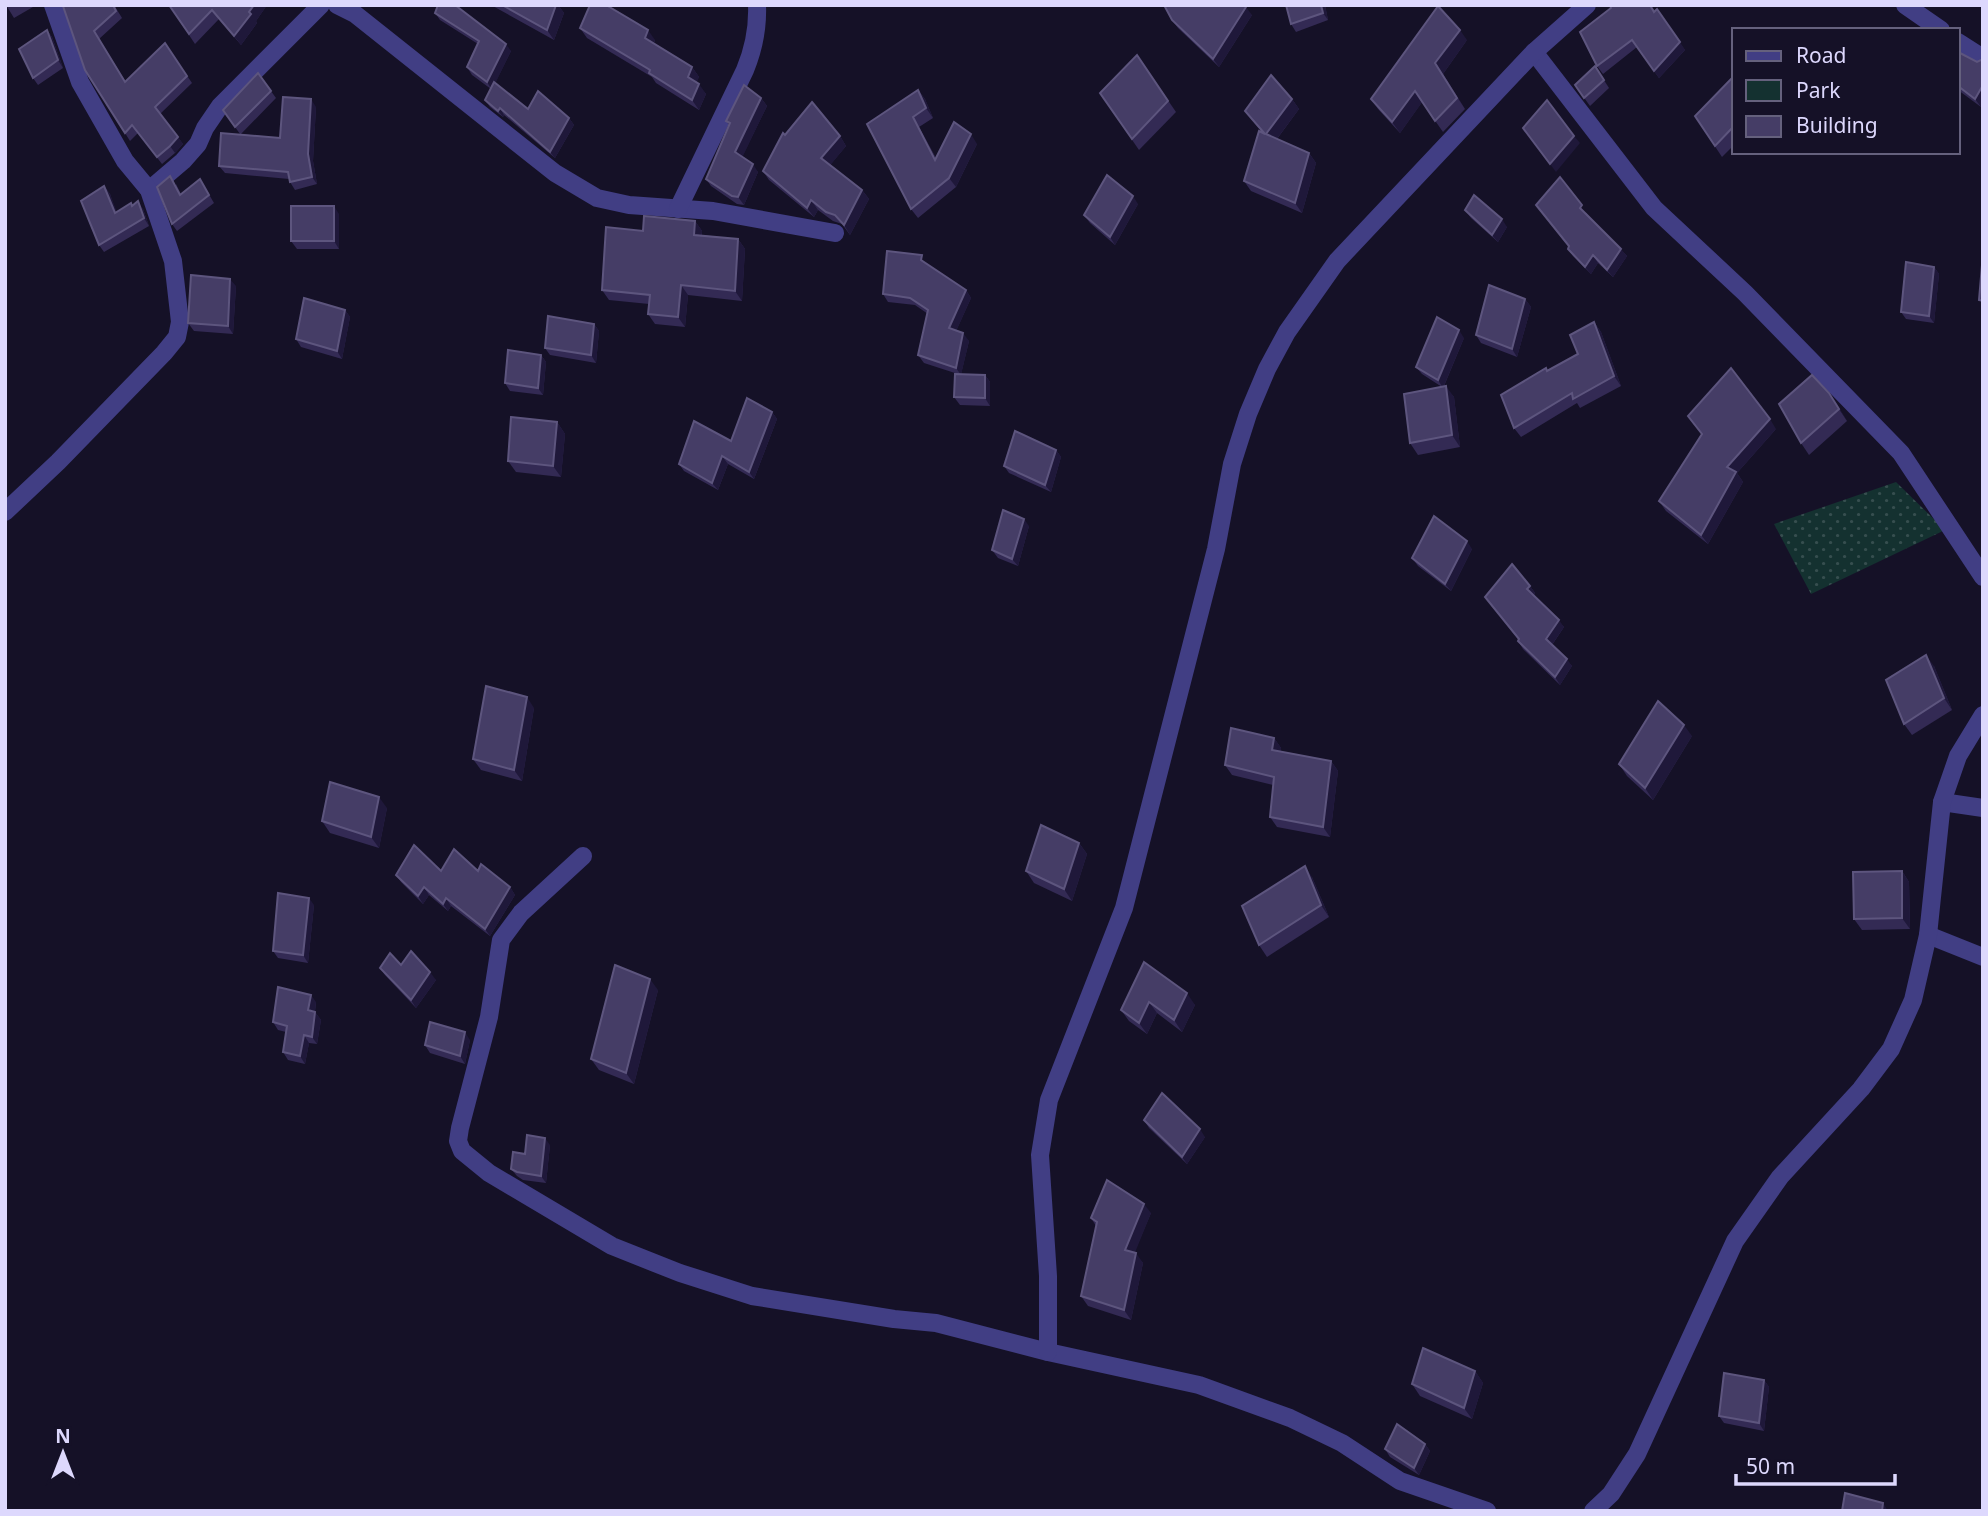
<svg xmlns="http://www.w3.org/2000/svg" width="1988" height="1516" font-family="'Noto Sans',sans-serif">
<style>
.green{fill:url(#green-dots)}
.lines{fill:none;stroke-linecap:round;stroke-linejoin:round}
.minor{stroke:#413e84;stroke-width:18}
.wall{fill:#332a54}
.shaded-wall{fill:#1f183a}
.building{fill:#453d66;stroke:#5d557e;stroke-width:2}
</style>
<defs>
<pattern id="green-dots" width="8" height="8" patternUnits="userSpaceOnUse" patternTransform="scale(1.75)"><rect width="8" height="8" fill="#143130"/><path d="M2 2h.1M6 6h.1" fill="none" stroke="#364e4f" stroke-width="1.8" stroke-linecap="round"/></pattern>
</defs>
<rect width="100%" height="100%" fill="#151127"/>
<path class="green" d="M1896,482L1945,530L1811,594L1774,524Z"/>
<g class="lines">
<g class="minor">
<path d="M337,5L355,14L555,173L597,198L629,205L713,211L835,233"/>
<path d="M1905,5L1941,30"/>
<path d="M1958,42L1983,58"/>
<path d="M1534,52L1654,208L1745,293L1901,453L1983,577"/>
<path d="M149,190L183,161L198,144L205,128L220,106L321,5"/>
<path d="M678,209L745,70C754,48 758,29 757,5"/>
<path d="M5,512L58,462L164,353L177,337L180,322L173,261L149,190L125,161L80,82L53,5"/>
<path d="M1942,802L1983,808"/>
<path d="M583,856L521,913L501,940L489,1017L460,1128L458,1141L462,1151L489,1173L612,1246L680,1273L752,1296L894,1319L936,1323L1048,1352L1199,1385L1290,1418L1342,1443L1400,1481L1487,1511"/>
<path d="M1928,935L1983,957"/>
<path d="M1048,1352V1276L1040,1155L1049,1100L1124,908L1216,549L1232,464L1248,414L1267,369L1287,332L1337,261L1534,52L1587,5"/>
<path d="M1593,1511L1611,1494L1637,1454L1735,1241L1780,1177L1861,1089L1891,1049L1913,1000L1928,935L1942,802L1958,756L1983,715"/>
</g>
</g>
<g class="wall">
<path d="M6,5H32L33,7L14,18Z"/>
<path d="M64,5H114L122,18L99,39L126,82L165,43L192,83L160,114L183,144L175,153L162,164L138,133L130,141L125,133Z"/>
<path d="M169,5H267L256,21L257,23L241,45L219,19L195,44Z"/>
<path d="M491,5H558L564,13L554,40Z"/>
<path d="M1325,5L1328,20L1296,32L1291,24Z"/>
<path d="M1610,5H1650L1685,50L1659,78L1637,47L1603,74L1597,66L1611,8Z"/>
<path d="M435,13L511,51L495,83L528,109L569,118L574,125L555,158L504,115L503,117L490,107L485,100L491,89L472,75L467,67L478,44L440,20Z"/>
<path d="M1252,15L1219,67L1178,28L1172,20Z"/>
<path d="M580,28L655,40L654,43L692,67L699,77L696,82L706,94L699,110L656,83L652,77L587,38Z"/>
<path d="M47,30L52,37L63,68L38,85L33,78Z"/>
<path d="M1467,40L1443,74L1465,109L1443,132L1422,102L1400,133L1378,109L1371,99Z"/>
<path d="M1137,55L1176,112L1139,150L1100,93Z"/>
<path d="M1958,57L1981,107L1958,90Z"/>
<path d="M1595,66L1609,88L1590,106L1575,85Z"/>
<path d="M258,73L276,98L241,134L280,138L316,107L313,161L317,184L295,190L290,182L289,179L225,173L219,166L240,134L223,110Z"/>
<path d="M1734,76V145L1722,157L1695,116Z"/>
<path d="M918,90L925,99L933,118L919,127L936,158L977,144L956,187L918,218L911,209L867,124Z"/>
<path d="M761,98L767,106L742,157L758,172L744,205L737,204L711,186L706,179L729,125L726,121Z"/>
<path d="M1292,99L1299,109L1277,139L1309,153L1316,163L1302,213L1251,191L1244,181L1262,132L1245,111Z"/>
<path d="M785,135L840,136L846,146L830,165L862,190L869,199L850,235L842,224L833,221L818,210L814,217L769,180L763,171Z"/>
<path d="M200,179L214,203L177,231L172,224L176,184L181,194Z"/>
<path d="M104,186L110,194L116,212L131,203L133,205L143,209L149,226L104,252L99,245Z"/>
<path d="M1138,204L1115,245L1090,223L1084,215Z"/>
<path d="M1536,205L1587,213V214L1627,256L1613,277L1598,263L1591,274L1573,256L1568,249L1569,247Z"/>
<path d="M1465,210L1507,227L1498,242L1471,218Z"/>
<path d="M339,214V249H297L291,241Z"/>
<path d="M695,221L702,231V235L738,239L745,249L742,301L688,295L685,327L655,324L648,314L649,304L609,300L602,290L643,231Z"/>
<path d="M927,263V264L966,290L971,298L956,331L969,341L961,374L985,375L990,382V406L960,405L954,397L958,374L924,363L918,355L928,314L915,305L888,302L883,294Z"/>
<path d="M1934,267L1939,274L1934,323L1906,319L1901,312Z"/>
<path d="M236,286L233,334L194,331L188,323Z"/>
<path d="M1525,299L1531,307L1517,357L1481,343L1476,335Z"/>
<path d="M345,310L350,317L342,359L301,347L296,339Z"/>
<path d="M1594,322L1601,332L1621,386L1580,408L1577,403L1521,437L1514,428L1546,368L1548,371L1578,354Z"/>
<path d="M594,324L599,331L596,363L550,355L545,348Z"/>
<path d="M1464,338L1444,386L1454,397L1460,447L1418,455L1410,443L1442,387L1422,374L1416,367Z"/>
<path d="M541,355L546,362L543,395L510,391L505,383Z"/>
<path d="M1829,393L1847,421L1809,455L1801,443Z"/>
<path d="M772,412L777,419L754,479L728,464L718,490L684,471L679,464L731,441Z"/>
<path d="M557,422L565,434L561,477L516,472L508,461Z"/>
<path d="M1776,429L1737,473L1743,482L1708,544L1666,511L1659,501Z"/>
<path d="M1056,450L1061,457L1051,492L1009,473L1004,466Z"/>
<path d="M1029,526L1018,566L998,558L992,550Z"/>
<path d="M1472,549L1451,591L1418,566L1412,558Z"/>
<path d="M1530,586L1535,593L1534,595L1564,627L1552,645L1572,666L1560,685L1523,649L1518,641L1519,640L1485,597Z"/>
<path d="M1934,666L1952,710L1912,735L1904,724Z"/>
<path d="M534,708L522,781L481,770L473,759Z"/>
<path d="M1692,736L1653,800L1627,776L1619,764Z"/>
<path d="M1274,738L1281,748L1280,752L1331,761L1338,771L1330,837L1277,827L1270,817L1273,785L1232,775L1225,765Z"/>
<path d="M387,808L379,848L330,833L322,821Z"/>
<path d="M1079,843L1087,854L1072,901L1034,883L1026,871Z"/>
<path d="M441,871H478L510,887L515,895L490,936L451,906L448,911L429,895L423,904L401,882L396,875Z"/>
<path d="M1902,871L1909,882L1910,929L1862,930L1854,919Z"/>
<path d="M1312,877L1329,917L1267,957L1259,945Z"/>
<path d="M314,905L308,963L278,958L273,951Z"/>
<path d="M1144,962L1195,1005L1182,1032L1157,1013L1147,1034L1129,1021L1121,1010Z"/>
<path d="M401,965L436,980L416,1008L385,975L380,968Z"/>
<path d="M658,990L634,1084L599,1070L591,1059Z"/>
<path d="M316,1002L315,1012L321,1020L317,1044L309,1043L305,1064L288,1060L283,1052L286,1032L278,1030L273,1022Z"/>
<path d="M470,1040L465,1064L430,1053L425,1045Z"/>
<path d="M1144,1120L1205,1137L1187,1164L1149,1128Z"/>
<path d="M550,1145L546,1183L523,1180L517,1176L511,1169L525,1154Z"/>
<path d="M1151,1213L1134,1253L1143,1263L1131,1320L1088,1306L1081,1296L1096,1226L1091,1218Z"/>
<path d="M1475,1371L1483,1383L1472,1419L1420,1396L1412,1384Z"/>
<path d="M1764,1380L1769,1387L1764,1431L1724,1423L1719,1416Z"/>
<path d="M1425,1444L1430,1451L1419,1475L1390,1457L1385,1449Z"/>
</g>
<g class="shaded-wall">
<path d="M254,5H267L256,21L257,23L241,45L234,36Z"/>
<path d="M556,5H558L564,13L554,40L547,30Z"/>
<path d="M1321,5H1325L1328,20L1323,13Z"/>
<path d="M1246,7L1252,15L1219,67L1213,59Z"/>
<path d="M47,30L52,37L63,68L58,60Z"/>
<path d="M648,30L655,40L652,48L645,38Z"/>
<path d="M1460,30L1467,40L1443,74L1465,109L1435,63Z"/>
<path d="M1680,42L1685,50L1659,78L1654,71Z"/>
<path d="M506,44L511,51L492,90L487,82Z"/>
<path d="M692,67L699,77L695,87L688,77Z"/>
<path d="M699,84L706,94L699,110L692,100Z"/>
<path d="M1983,85V103L1981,107L1975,99Z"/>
<path d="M918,90L925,99L933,118L926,108Z"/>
<path d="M1415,91L1423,101L1400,133L1392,122Z"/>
<path d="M761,98L767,106L741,160L735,152Z"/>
<path d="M311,99L316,107L313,161L317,184L312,177L308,154Z"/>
<path d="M1292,99L1299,109L1273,144L1266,134Z"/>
<path d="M500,108L504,115L503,117L498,111Z"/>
<path d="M913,117L919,127L942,170L935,160Z"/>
<path d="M569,118L574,125L555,158L550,152Z"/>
<path d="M971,134L977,144L956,187L949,178Z"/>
<path d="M840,136L846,146L828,168L821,158Z"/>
<path d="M1574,136L1580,143L1556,172L1550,164Z"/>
<path d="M178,137L183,144L175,153L170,146Z"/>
<path d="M1309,153L1316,163L1302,213L1295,203Z"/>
<path d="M753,164L758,172L744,205L738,197Z"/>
<path d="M104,186L110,194L120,220L115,213Z"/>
<path d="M862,190L869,199L850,235L844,225Z"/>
<path d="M1133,196L1138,204L1115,245L1110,237Z"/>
<path d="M811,200L818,210L814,217L807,208Z"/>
<path d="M138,201L143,209L149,226L144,218Z"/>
<path d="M334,206L339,214V249L334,241Z"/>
<path d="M1502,219L1507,227L1498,242L1492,235Z"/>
<path d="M695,221L702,231L701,244L694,235Z"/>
<path d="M738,239L745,249L742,301L735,291Z"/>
<path d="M1621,249L1627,256L1613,277L1607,270Z"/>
<path d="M1593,255L1598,263L1591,274L1585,267Z"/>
<path d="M1934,267L1939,274L1934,323L1929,316Z"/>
<path d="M230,279L236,286L233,334L228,326Z"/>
<path d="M681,285L688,295L685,327L678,317Z"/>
<path d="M966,290L971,298L954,336L949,328Z"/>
<path d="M1525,299L1531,307L1517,357L1512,349Z"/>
<path d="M345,310L350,317L342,359L337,351Z"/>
<path d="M1594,322L1601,332L1621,386L1614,376Z"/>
<path d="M594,324L599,331L596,363L591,355Z"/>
<path d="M1459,330L1464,338L1443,388L1438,380Z"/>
<path d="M963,333L969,341L961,375L956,368Z"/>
<path d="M541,355L546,362L543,395L538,388Z"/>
<path d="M985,375L990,382V406L985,398Z"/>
<path d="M1446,386L1454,397L1460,447L1452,435Z"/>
<path d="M1829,393L1837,404L1847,421L1839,409Z"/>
<path d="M772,412L777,419L754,479L749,472Z"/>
<path d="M1770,419L1776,429L1737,473L1743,482L1708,544L1701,535L1727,467Z"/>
<path d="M557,422L565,434L561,477L553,466Z"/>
<path d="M1056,450L1061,457L1051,492L1045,485Z"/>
<path d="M722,456L728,464L718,490L712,483Z"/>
<path d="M1024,519L1029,526L1018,566L1012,559Z"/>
<path d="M1467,541L1472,549L1451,591L1445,584Z"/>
<path d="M1530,586L1535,593L1533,597L1527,589Z"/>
<path d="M1559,620L1564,627L1551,646L1546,639Z"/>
<path d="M1926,655L1934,666L1952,710L1944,698Z"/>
<path d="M1567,659L1572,666L1560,685L1555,677Z"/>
<path d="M527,697L534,708L522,781L514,770Z"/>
<path d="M1684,725L1692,736L1653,800L1645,788Z"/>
<path d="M1274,738L1281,748L1279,760L1272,750Z"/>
<path d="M1331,761L1338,771L1330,837L1323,827Z"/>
<path d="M379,797L387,808L379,848L371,837Z"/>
<path d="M1079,843L1087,854L1072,901L1064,889Z"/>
<path d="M1305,866L1312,877L1329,917L1321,905Z"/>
<path d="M1902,871L1909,882L1910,929L1902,918Z"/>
<path d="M424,887L429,895L423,904L418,896Z"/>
<path d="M510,887L515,895L490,936L485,929Z"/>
<path d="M309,898L314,905L308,963L303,955Z"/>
<path d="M446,898L451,906L448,911L443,904Z"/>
<path d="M430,972L436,980L416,1008L411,1000Z"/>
<path d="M650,979L658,990L634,1084L626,1073Z"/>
<path d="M1187,993L1195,1005L1182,1032L1174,1020Z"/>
<path d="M311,995L316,1002L314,1018L308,1010Z"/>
<path d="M1149,1002L1157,1013L1147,1034L1139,1023Z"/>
<path d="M315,1012L321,1020L317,1044L312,1037Z"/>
<path d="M465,1032L470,1040L465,1064L460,1056Z"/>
<path d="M304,1035L309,1043L305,1064L300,1056Z"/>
<path d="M1200,1129L1205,1137L1187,1164L1182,1157Z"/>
<path d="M545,1138L550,1145L546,1183L541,1176Z"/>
<path d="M1144,1204L1151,1213L1132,1260L1125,1250Z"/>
<path d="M1136,1253L1143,1263L1131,1320L1124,1310Z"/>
<path d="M1475,1371L1483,1383L1472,1419L1464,1408Z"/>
<path d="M1764,1380L1769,1387L1764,1431L1759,1423Z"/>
<path d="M1425,1444L1430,1451L1419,1475L1414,1468Z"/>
<path d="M1883,1503L1888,1511H1882Z"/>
</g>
<g class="building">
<path d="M64,5H113L116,11L94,31L125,82L165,43L187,76L155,107L178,137L170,146L157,157L132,125L125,133L85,70L63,6Z"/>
<path d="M169,5H254L249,12L251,14L234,36L212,10L189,34Z"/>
<path d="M438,5H455L506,44L487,82L467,67L479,41L435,13Z"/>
<path d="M502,5H556L547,30Z"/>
<path d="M590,5H606L648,30L645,38L692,67L688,77L699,84L692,100L649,73L650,70L580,28Z"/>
<path d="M1164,5H1244L1246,7L1213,59L1172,20Z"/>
<path d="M1286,5H1321L1323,13L1291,24Z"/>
<path d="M1610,5H1650L1654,12L1657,9L1680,42L1654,71L1632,40L1597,66L1580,32L1611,8Z"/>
<path d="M1438,6L1460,30L1435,63L1457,98L1435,121L1415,91L1392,122L1371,99Z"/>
<path d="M47,30L58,60L33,78L19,49Z"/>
<path d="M1960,53L1977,62L1983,59V85L1975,99L1958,86V57Z"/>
<path d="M1137,55L1168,101L1132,139L1100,93Z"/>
<path d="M1595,66L1604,80L1584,98L1575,85Z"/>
<path d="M258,73L271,91L235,127L223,110Z"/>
<path d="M1271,75L1292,99L1266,134L1309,153L1295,203L1244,181L1259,131L1265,134L1245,111Z"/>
<path d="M1734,76V126L1715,146L1695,116Z"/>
<path d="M494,82L528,109L538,91L569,118L550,152L500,108L498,111L485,100Z"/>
<path d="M744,85L761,98L735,152L753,164L738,197L732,196L706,179L730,123L726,121Z"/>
<path d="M918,90L926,108L913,117L935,160L954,122L971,134L949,178L911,209L867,124Z"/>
<path d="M283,97L311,99L308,154L312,177L290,182L288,172L219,166L221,133L280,138Z"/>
<path d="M1547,100L1574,136L1550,164L1523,128Z"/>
<path d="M812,102L840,136L821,158L862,190L844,225L835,215L826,212L811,200L807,208L763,171L783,133L785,135Z"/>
<path d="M1107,175L1133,196L1110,237L1084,215Z"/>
<path d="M170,176L180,195L200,179L209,195L172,224L157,187Z"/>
<path d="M1560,177L1582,205L1580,208L1621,249L1607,270L1593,255L1585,267L1568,249L1569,246L1536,205Z"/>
<path d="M104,186L115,213L131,203L132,206L138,201L144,218L99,245L81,201Z"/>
<path d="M1474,195L1502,219L1492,235L1465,210Z"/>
<rect x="291" y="206" width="43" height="35"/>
<path d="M644,216L695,221L694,235L738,239L735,291L681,285L678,317L648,314L650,295L602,290L606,227L643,231Z"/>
<path d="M887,251L922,255L921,260L966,290L949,328L963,333L956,368L918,355L928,310L910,298L883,294Z"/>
<path d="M1906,262L1934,267L1929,316L1901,312Z"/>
<path d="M1982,265H1983V301L1979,300Z"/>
<path d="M191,275L230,279L228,326L188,323Z"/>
<path d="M1489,285L1525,299L1512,349L1476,335Z"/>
<path d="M304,298L345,310L337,351L296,339Z"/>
<path d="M548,316L594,324L591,355L545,348Z"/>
<path d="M1437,317L1459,330L1438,380L1416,367Z"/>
<path d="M1594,322L1614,376L1573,399L1572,393L1514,428L1501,395L1546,368L1547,371L1578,354L1570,335Z"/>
<path d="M508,350L541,355L538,388L505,383Z"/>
<path d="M1731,368L1770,419L1727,467L1736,472L1701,535L1659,501L1702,434L1688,416Z"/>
<path d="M955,374L985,375V398L954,397Z"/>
<path d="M1812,375L1829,393L1839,409L1801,443L1779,404Z"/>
<path d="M1446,386L1452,435L1410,443L1404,394Z"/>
<path d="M747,398L772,412L749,472L722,456L712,483L679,464L694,421L731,441Z"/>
<path d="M511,417L557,422L553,466L508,461Z"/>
<path d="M1015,431L1056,450L1045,485L1004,466Z"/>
<path d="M1003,510L1024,519L1012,559L992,550Z"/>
<path d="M1434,516L1467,541L1445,584L1412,558Z"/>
<path d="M1512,564L1530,586L1527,589L1559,620L1546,639L1567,659L1555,677L1518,641L1519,639L1485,597Z"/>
<path d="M1926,655L1944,698L1904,724L1886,680Z"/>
<path d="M486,686L527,697L514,770L473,759Z"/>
<path d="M1658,701L1684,725L1645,788L1619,764Z"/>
<path d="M1231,728L1274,738L1272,750L1331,761L1323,827L1270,817L1274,777L1225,765Z"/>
<path d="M330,782L379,797L371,837L322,821Z"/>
<path d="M1041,825L1079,843L1064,889L1026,871Z"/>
<path d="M414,845L441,871L454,849L478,871L481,864L510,887L485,929L446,898L443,904L424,887L418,896L396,875Z"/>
<path d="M1305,866L1321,905L1259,945L1242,906Z"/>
<path d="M1902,871V918L1854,919L1853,872Z"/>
<path d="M278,893L309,898L303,955L273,951Z"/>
<path d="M411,951L430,972L411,1000L380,968L390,953L401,965Z"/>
<path d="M1144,962L1187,993L1174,1020L1149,1002L1139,1023L1121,1010Z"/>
<path d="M615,965L650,979L626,1073L591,1059Z"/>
<path d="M278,987L311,995L308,1010L315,1012L312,1037L304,1035L300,1056L283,1052L287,1026L273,1022Z"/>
<path d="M430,1022L465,1032L460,1056L425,1045Z"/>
<path d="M1162,1093L1200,1129L1182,1157L1144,1120Z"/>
<path d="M527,1135L545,1138L541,1176L517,1172L511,1169L513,1152L525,1154Z"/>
<path d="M1107,1180L1144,1204L1125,1250L1136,1253L1124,1310L1081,1296L1097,1222L1091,1218Z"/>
<path d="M1423,1348L1475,1371L1464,1408L1412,1384Z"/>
<path d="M1724,1373L1764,1380L1759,1423L1719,1416Z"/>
<path d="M1397,1424L1425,1444L1414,1468L1385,1449Z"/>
<path d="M1845,1493L1883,1503L1882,1511H1842Z"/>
</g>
<rect width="1988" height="1516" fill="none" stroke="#ddd8fd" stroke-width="14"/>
<rect x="1732" y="28" width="228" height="126" fill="#151127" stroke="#65617d" stroke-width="2"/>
<rect x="1746" y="51" width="35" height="10" fill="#413e84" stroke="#65617d" stroke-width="2"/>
<text x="1796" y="63" font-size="21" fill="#ddd8fd">Road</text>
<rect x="1746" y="80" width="35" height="21" fill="#143130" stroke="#65617d" stroke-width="2"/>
<text x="1796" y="98" font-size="21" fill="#ddd8fd">Park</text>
<rect x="1746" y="116" width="35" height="21" fill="#453d66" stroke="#65617d" stroke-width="2"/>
<text x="1796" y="133" font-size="21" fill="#ddd8fd">Building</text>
<g transform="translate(63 1453)" stroke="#151127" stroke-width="5" paint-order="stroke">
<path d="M0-5L12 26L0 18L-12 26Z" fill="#ddd8fd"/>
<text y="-10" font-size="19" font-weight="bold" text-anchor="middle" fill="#ddd8fd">N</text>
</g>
<path d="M1736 1474v10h159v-10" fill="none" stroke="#ddd8fd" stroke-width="3.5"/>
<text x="1746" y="1474" font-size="21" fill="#ddd8fd" stroke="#151127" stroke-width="5" paint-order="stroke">50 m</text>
</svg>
